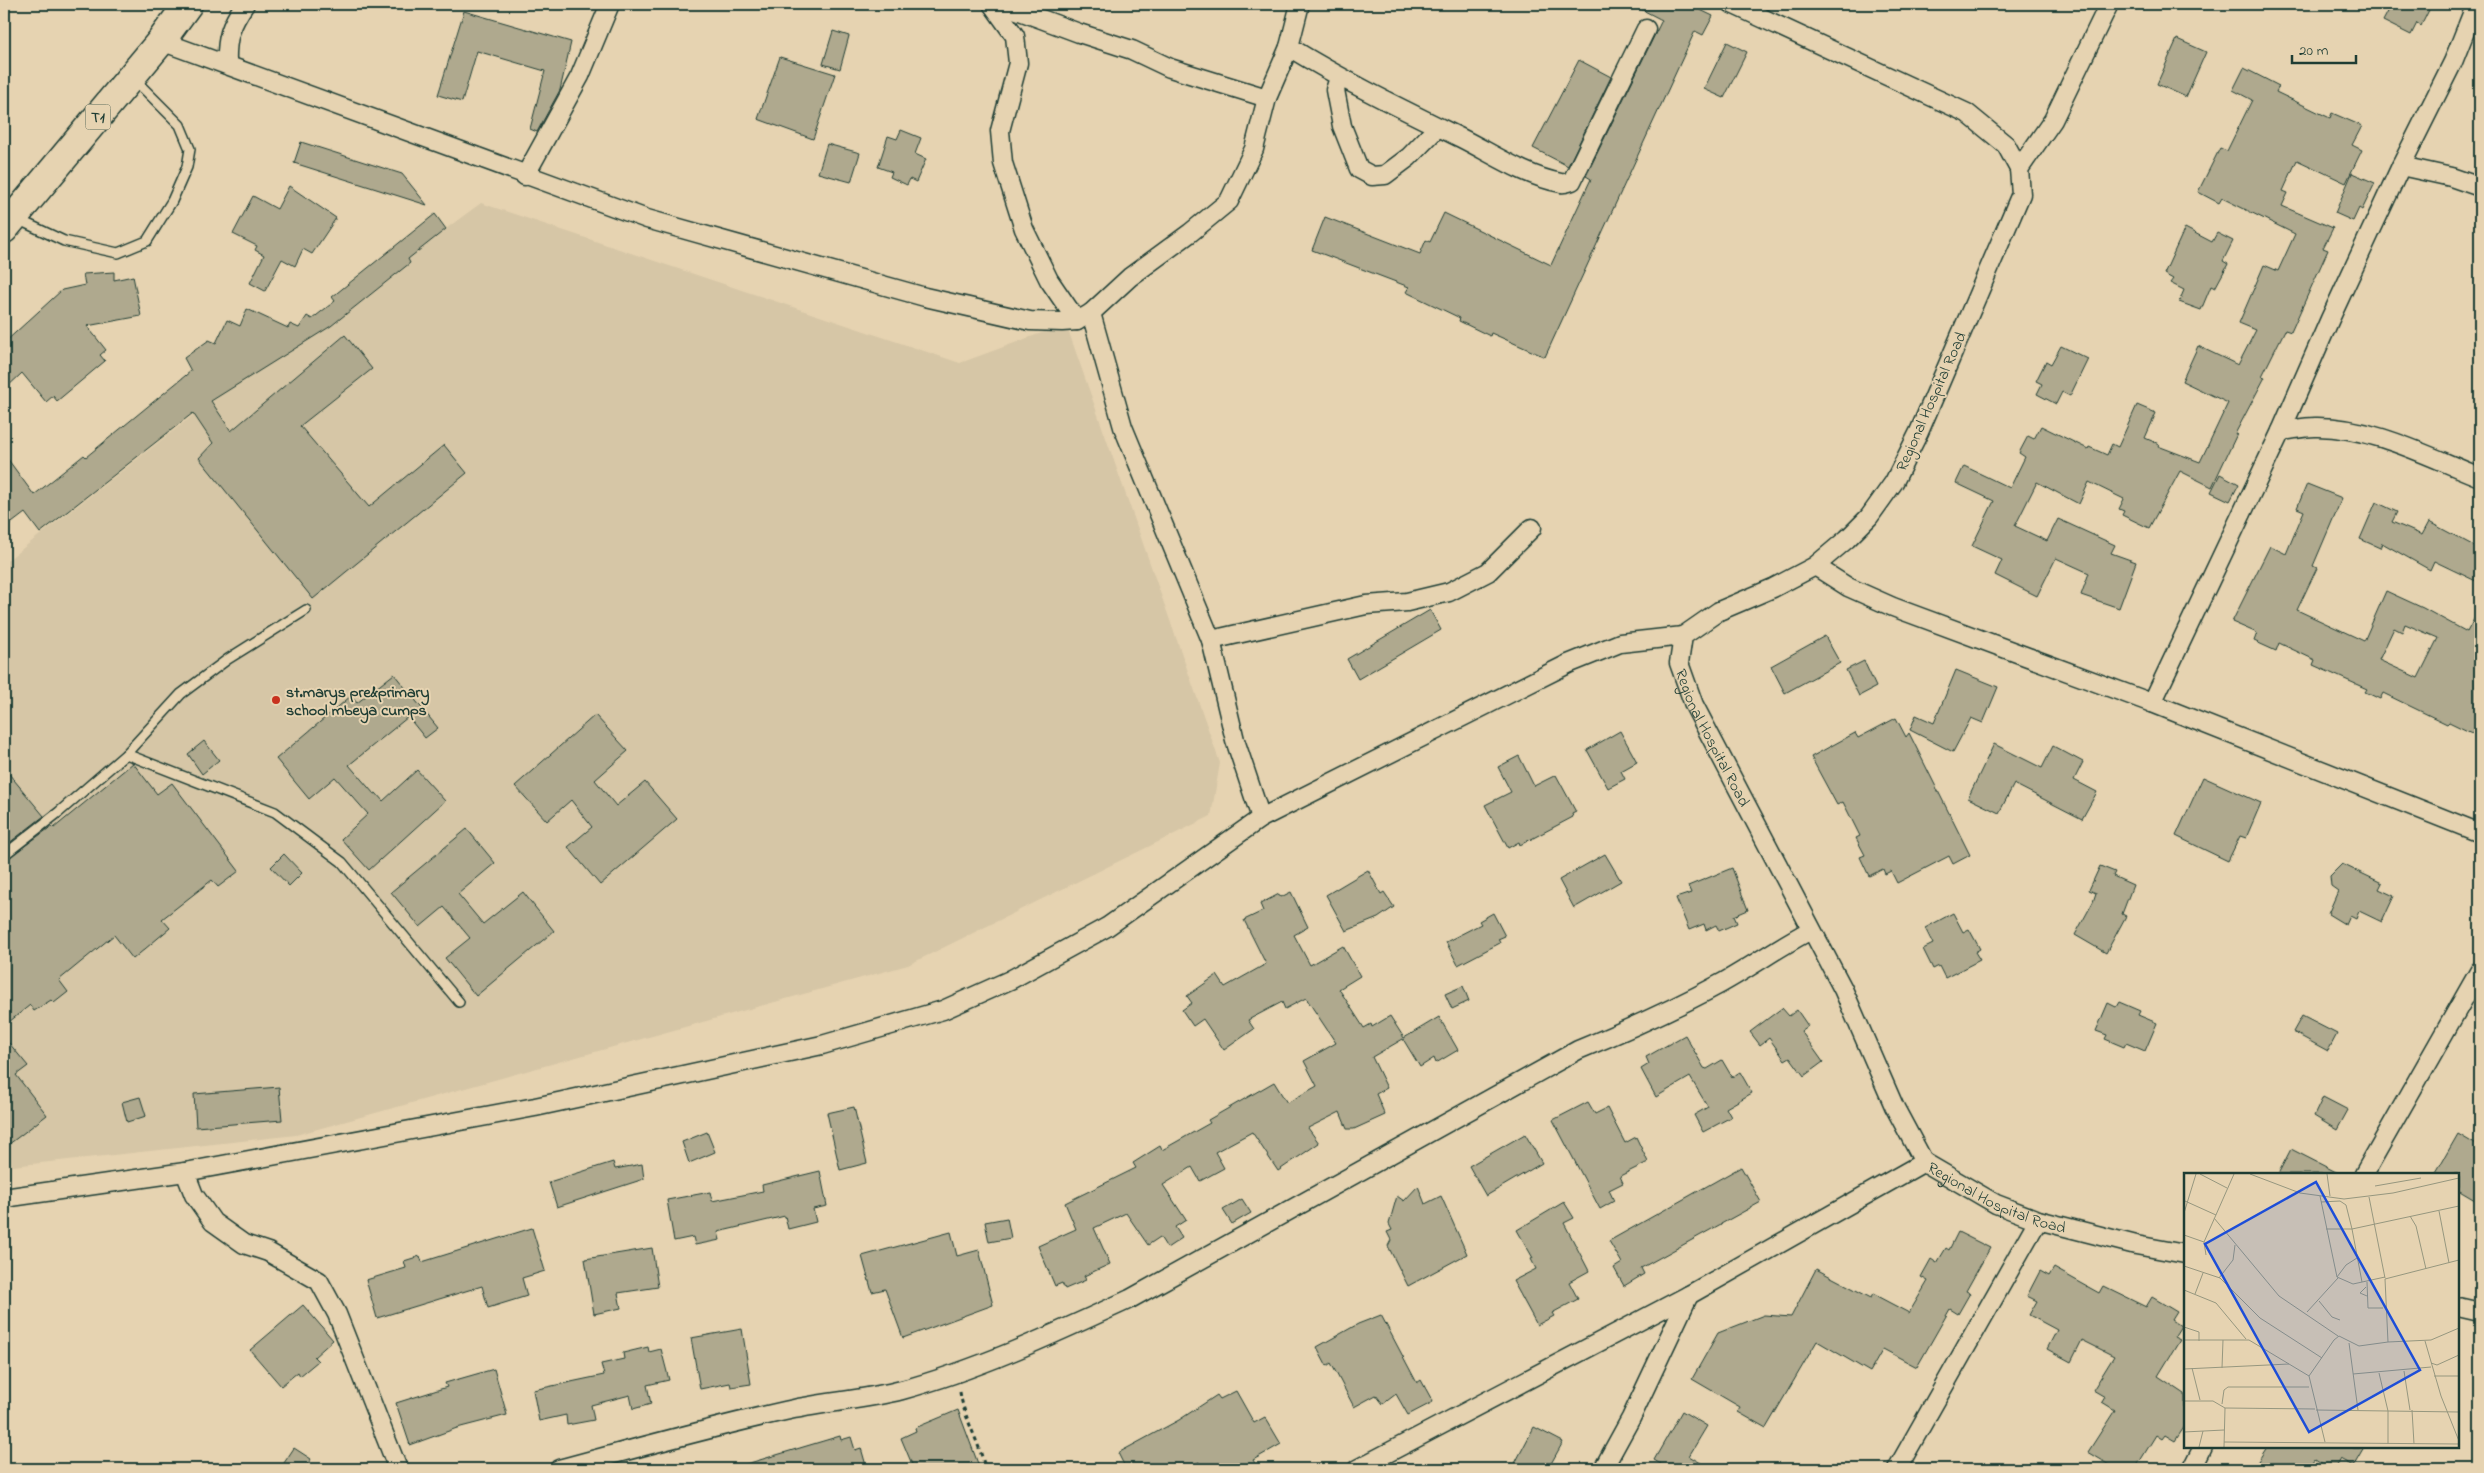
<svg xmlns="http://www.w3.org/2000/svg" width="2484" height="1473" font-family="'Indie Flower',sans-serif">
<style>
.built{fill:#d6c6a6}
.building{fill:#afa98e;stroke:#1f3d34;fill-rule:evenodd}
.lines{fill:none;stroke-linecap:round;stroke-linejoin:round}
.service-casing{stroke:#1f3d34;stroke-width:12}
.minor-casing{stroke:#1f3d34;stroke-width:21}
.trunk-casing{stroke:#1f3d34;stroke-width:31}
.path{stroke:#1f3d34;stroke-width:3;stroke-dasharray:4 4;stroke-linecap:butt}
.service{stroke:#e6d3b1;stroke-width:9}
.minor{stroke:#e6d3b1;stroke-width:18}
.trunk{stroke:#e6d3b1;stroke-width:28}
.poi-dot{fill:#c8321e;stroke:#e6d3b1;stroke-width:2}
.labels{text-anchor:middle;stroke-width:4;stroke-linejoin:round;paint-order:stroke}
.shield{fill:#e6d3b1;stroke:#5b6a5a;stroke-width:1}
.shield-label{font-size:15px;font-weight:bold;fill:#1f3d34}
.street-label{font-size:16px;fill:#1f3d34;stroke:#e6d3b1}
.poi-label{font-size:16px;font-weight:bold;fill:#1f3d34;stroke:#e6d3b1;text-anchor:start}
.inset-road{fill:none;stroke:#96977f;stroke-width:1}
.view{fill:#1d4ed8;fill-opacity:0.15;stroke:#1d4ed8;stroke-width:2.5}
.inset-edge{fill:none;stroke:#1f3d34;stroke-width:2.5}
</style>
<rect width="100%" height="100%" fill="#e6d3b1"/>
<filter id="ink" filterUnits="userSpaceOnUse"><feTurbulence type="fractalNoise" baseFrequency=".02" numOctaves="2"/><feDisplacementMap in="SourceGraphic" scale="10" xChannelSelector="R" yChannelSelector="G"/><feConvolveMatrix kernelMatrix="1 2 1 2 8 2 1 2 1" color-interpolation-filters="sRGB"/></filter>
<g filter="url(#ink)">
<path class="built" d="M481,203L960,363L1066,324L1220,763L1211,816L908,965L296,1135L4,1167V563L210,402Z"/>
<g class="building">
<path d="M1631,4H1688L1713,16L1703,35L1695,31L1545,357L1491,333L1490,336L1459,321L1460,318L1406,292L1409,287L1312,250L1325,217L1420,254L1426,240L1430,242L1444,213L1551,265L1591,179L1586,176L1662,20Z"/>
<path d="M2392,4H2432L2421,26L2417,23L2411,35L2383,21Z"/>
<path d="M464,11L571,42L560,90L537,132L530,129L545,71L477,51L462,102L438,95Z"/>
<path d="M833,31L849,36L840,69L823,64Z"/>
<path d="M2177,39L2206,52L2186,97L2157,84Z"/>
<path d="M1727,42L1747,52L1724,98L1704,89Z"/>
<path d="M780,57L835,74L813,139L758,119Z"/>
<path d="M1579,60L1611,77L1568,166L1533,148Z"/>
<path d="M2244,68L2279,86L2276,92L2330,118L2332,113L2362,126L2352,145L2362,150L2346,183L2297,160L2283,191L2288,193L2282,206L2333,228L2323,248L2328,250L2291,332L2285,330L2262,376L2265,377L2235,434H2237L2212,487L2180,471L2149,528L2122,515L2124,511L2119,509L2124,499L2089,482L2079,504L2037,482L2015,526L2047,541L2058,519L2115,545L2111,553L2136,562L2119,608L2081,595L2089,573L2056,558L2037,596L1995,575L2002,560L1972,546L1994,501L1956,483L1964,466L2010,488L2025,457L2019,453L2028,436L2034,439L2041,426L2088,449L2089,447L2107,455L2112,444L2118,447L2137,405L2156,413L2145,438L2159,444L2158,446L2200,462L2228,403L2182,381L2198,346L2238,365L2256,330L2239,323L2264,265L2278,271L2295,234L2222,198L2219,203L2198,192L2220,148L2227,151L2252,100L2233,90Z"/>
<path d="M901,130L921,138L915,154L926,159L916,182L910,179L907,185L890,177L892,172L878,167L888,136L897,139Z"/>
<path d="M301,142L402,174L427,205L294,163Z"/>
<path d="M827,144L860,153L851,182L818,173Z"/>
<path d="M2352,173L2375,183L2362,210L2359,208L2353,221L2335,213Z"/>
<path d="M289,186L336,218L312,254L303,249L295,266L282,259L265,291L250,283L264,255L255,250L257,246L233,234L253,196L277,209Z"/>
<path d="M435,214L446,229L408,259L410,263L331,326L211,401L231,431L345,335L372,369L300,426L369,507L444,445L467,473L313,599L199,458L213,443L193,413L40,533L25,513L4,529V454L34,495L84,455L86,457L191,371L184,358L209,340L216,343L227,320L240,326L247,309L288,328L290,324L299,328L307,316L312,319L335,301L332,297Z"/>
<path d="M2185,228L2212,242L2217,233L2233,241L2223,261L2228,264L2215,288L2211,286L2201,310L2179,302L2184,290L2170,283L2173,279L2164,274Z"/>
<path d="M114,272V280L133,276L141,316L87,326L106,350L100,355L105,361L57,401L53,396L46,402L22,373L4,390V343L62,290L85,285L83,274Z"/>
<path d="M2061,346L2088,359L2070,396L2062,392L2056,404L2037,394L2042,384L2036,381L2046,361L2051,364Z"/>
<path d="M2220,474L2239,484L2230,501L2211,492Z"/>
<path d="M2307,484L2342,498L2313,566L2317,568L2297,610L2364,641L2386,591L2423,608L2467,632L2480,608V737L2449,722L2447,724L2383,693L2380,699L2365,692L2367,689L2313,665L2315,660L2279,643L2276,651L2254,641L2257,633L2232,622L2270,546L2286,554L2304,511L2297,508ZM2405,624L2438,638L2418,678L2379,660L2394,628L2402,632Z"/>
<path d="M2376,502L2397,512L2392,522L2422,535L2429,522L2480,549V583L2434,561L2430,570L2382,543L2380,548L2360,539Z"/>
<path d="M1430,610L1441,630L1358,679L1347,659Z"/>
<path d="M1825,636L1840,663L1785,693L1771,666Z"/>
<path d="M1864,661L1876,687L1859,696L1846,670Z"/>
<path d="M1956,670L1998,687L1983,723L1971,718L1953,752L1910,730L1916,715L1934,723Z"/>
<path d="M394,674L438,728L425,738L408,717L349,765L374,794L376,793L383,801L417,770L445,801L369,870L341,839L368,814L335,777L309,799L276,759L351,696L357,703Z"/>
<path d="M595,715L628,751L595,780L616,806L645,782L677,819L600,885L568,847L592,827L571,800L547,821L515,786Z"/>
<path d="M1896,718L1906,737L1909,733L1970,855L1953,864L1949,856L1897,883L1891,871L1885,874L1883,869L1869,876L1860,857L1865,855L1856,838L1860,836L1843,802L1837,805L1811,757L1855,733L1858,738Z"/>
<path d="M1620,731L1637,762L1621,771L1625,779L1608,788L1587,750Z"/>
<path d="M204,741L219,760L202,774L188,754Z"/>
<path d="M1994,744L2042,768L2053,746L2083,762L2074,780L2097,792L2082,819L2014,784L1999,813L1968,798Z"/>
<path d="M1519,756L1534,786L1556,775L1576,812L1572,814L1573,817L1520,845L1519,842L1508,848L1485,805L1511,792L1498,767Z"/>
<path d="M133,763L157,794L172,783L239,871L218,887L212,880L162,919L170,928L133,959L114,935L59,980L68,992L54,1003L51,1000L34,1011L30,1005L4,1026V861L52,826L54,828Z"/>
<path d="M4,768L44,816L4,847Z"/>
<path d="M2203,777L2261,803L2246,838L2240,836L2228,861L2176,836Z"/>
<path d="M467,829L495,863L458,894L483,924L523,892L554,931L476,996L445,958L470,938L444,907L420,927L391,892Z"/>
<path d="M284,854L302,873L289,886L271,867Z"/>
<path d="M1605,854L1621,881L1574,908L1559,880Z"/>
<path d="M2342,864L2382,883L2379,889L2394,896L2382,922L2359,911L2356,919L2350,916L2346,925L2328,914L2338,891L2331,886L2330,876Z"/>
<path d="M2100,866L2115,872L2113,876L2133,885L2122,914L2126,916L2106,953L2075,935L2093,902L2096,893L2089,890Z"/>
<path d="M1732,868L1748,910L1734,916L1737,923L1719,931L1716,925L1706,930L1704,924L1689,930L1676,898L1691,893L1688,886Z"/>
<path d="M1368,870L1381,894L1384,892L1394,907L1378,918L1346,931L1326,895Z"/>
<path d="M1291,892L1308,927L1294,935L1310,965L1343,946L1360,976L1339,989L1364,1028L1371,1024L1372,1027L1390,1016L1404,1038L1439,1017L1458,1050L1436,1063L1434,1058L1420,1067L1403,1039L1372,1057L1387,1088L1376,1094L1385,1115L1354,1129H1347L1340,1112L1308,1128L1319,1143L1278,1171L1252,1132L1215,1152L1224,1168L1200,1181L1192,1167L1163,1185L1186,1220L1175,1227L1182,1238L1167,1248L1160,1237L1148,1245L1126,1213L1094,1228L1110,1264L1084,1276L1086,1280L1065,1289L1062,1283L1055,1286L1038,1246L1076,1229L1065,1203L1136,1168L1133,1163L1160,1146L1162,1150L1210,1123L1208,1120L1274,1082L1287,1103L1317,1086L1304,1061L1336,1043L1306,998L1285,1009L1282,1002L1248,1020L1254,1029L1224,1050L1203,1019L1193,1026L1182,1010L1192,1003L1187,996L1217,975L1225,987L1266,964L1244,920L1263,911L1260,904L1279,894L1281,897Z"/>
<path d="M1493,913L1505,936L1498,939L1500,943L1458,965L1446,942L1481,924L1479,921Z"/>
<path d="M1953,913L1963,932L1969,929L1980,949L1975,952L1980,960L1945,978L1939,966L1933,969L1923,949L1933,944L1925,928Z"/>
<path d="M1463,986L1469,1001L1452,1009L1445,994Z"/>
<path d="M2119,1002L2140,1011L2138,1015L2157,1023L2145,1051L2126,1043L2124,1047L2105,1039L2107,1035L2096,1031L2108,1003L2116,1007Z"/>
<path d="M1782,1008L1789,1016L1797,1010L1808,1026L1801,1031L1823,1062L1804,1076L1790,1057L1785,1060L1769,1038L1760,1045L1750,1032Z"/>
<path d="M2302,1016L2337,1034L2328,1051L2293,1032Z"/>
<path d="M1685,1035L1704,1068L1707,1069L1722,1060L1732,1077L1740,1072L1752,1093L1726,1108L1731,1117L1703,1132L1694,1115L1708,1107L1690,1077L1656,1097L1641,1069L1649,1064L1646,1057Z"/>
<path d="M4,1037L28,1066L16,1075L47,1115L4,1148Z"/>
<path d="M279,1087L282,1120L196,1127L194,1094Z"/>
<path d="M140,1097L146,1116L127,1122L122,1102Z"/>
<path d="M2323,1097L2348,1110L2337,1130L2314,1116Z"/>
<path d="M1588,1102L1595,1114L1607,1108L1625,1143L1636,1137L1648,1162L1620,1176L1623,1183L1609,1190L1614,1201L1600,1209L1553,1120Z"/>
<path d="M854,1107L867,1163L840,1170L827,1113Z"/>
<path d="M707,1132L715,1152L689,1163L682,1142Z"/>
<path d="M1525,1134L1542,1163L1486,1196L1469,1166Z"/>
<path d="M2458,1134L2480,1147V1203L2458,1190V1174H2435Z"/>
<path d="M2291,1149L2340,1174H2278Z"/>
<path d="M613,1162L615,1169L642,1164L644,1179L557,1207L549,1182Z"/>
<path d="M1741,1167L1761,1202L1641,1268L1644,1274L1624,1286L1614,1268L1622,1263L1609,1241Z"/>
<path d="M820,1171L827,1206L813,1209L816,1222L788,1229L785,1216L718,1232L720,1240L695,1245L693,1237L674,1241L667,1200L710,1192L712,1201L763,1191L762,1185Z"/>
<path d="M1418,1186L1425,1204L1441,1196L1467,1254L1408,1286L1388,1246L1391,1240L1387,1232L1392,1230L1389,1224L1397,1196L1404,1201Z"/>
<path d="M1242,1199L1251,1213L1232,1224L1223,1210Z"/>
<path d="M1564,1202L1574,1218L1564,1223L1589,1271L1569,1282L1578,1299L1552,1313L1554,1316L1537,1325L1513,1281L1536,1269L1531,1259L1533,1258L1517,1230Z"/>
<path d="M1007,1218L1011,1238L989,1242L985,1222Z"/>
<path d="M532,1228L545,1271L522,1278L527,1296L488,1308L482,1286L377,1318L366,1280L406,1268L404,1261L420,1256L422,1262Z"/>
<path d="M951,1232L957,1256L979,1250L993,1305L903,1338L885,1289L872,1292L862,1256Z"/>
<path d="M1958,1232L1990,1248L1966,1291L1970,1293L1958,1314L1950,1309L1917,1367L1883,1349L1870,1372L1817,1341L1766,1428L1738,1412L1740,1407L1692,1379L1718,1333L1764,1315L1791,1317L1816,1269L1871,1298L1873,1294L1909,1313L1928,1281L1921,1277L1931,1259L1937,1263L1946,1248L1949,1250Z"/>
<path d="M652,1248L658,1287L618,1293L621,1308L594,1314L585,1259Z"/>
<path d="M2054,1268L2099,1293L2103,1286L2146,1307L2152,1297L2177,1312L2172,1320L2181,1326L2174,1337L2180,1340L2158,1376L2185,1394V1426L2175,1441L2165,1435L2162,1439L2156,1435L2135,1469H2117L2088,1452L2115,1410L2102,1402L2105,1397L2093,1390L2114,1356L2082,1340L2071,1362L2047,1349L2057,1330L2029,1315L2037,1301L2027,1296L2040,1271L2049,1276Z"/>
<path d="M303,1305L333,1340L314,1357L318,1361L300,1376L298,1372L281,1386L250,1350Z"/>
<path d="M1381,1315L1417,1383L1421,1380L1433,1402L1408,1415L1396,1394L1383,1404L1376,1395L1354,1407L1331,1363L1327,1366L1317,1347L1358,1324Z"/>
<path d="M742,1329L751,1384L731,1387L730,1383L700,1389L691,1338Z"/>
<path d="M648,1347L649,1352L661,1349L669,1380L647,1385L651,1404L633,1409L630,1395L591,1405L594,1420L567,1425L566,1415L539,1421L533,1390L604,1375L601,1364L624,1359L623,1353Z"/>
<path d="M494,1369L507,1415L457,1428L410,1445L396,1403L447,1387L445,1383Z"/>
<path d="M1236,1391L1254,1423L1265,1417L1281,1444L1253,1460L1258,1469H1203L1199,1462L1185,1469H1126L1118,1453L1179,1420L1217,1395L1220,1399Z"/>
<path d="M958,1410L980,1469H914L901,1438L916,1431L915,1428Z"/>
<path d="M1682,1411L1707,1426L1689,1456L1711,1469H1669L1654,1460Z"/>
<path d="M1534,1427L1563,1442L1548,1469H1512Z"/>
<path d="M840,1436L841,1440L851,1437L855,1450L861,1448L867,1469H743V1465Z"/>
<path d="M2267,1447H2364L2353,1466L2340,1459L2334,1469H2331L2315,1459L2309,1469H2253Z"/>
<path d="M294,1448L311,1459L304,1469H280Z"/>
</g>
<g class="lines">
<defs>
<g id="service">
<path d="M17,219L64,241L118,253L147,241L172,201L187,167L190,149L180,125L134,79"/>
<path d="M126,754L275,812L342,862L459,1002"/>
<path d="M4,855L59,812L126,754L181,694L228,659L306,610"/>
</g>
<g id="minor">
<path d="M992,4L1015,36L1018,63L1000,131L1003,163L1024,229L1049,280L1077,321"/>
<path d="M1001,4L1079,33L1132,50L1170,68L1267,98"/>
<path id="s1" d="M1732,4L1967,113L2006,145L2019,169L2021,194L1919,432L1894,482L1869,517L1847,539L1815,566L1773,588L1719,611L1683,636L1679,663L1694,705L1843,989L1894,1106L1924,1162L1996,1204L2038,1220L2136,1245L2185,1254"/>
<path d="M161,41L647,219L925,297L1030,321L1062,322L1077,321L1091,313L1130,277L1190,233L1229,201L1254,149L1267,98L1289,47L1300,4"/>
<path d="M1289,47C1344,81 1402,109 1461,138C1493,154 1525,176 1561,183C1565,184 1568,182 1572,181L1646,29"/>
<path d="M227,65C226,38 230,26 245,4"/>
<path d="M1339,78L1335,90L1342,126L1359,169L1372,176L1385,175L1409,157L1437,128"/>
<path d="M2401,166L2451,177L2480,187"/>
<path d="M2019,169L2053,120L2109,4"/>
<path d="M525,176L580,76L610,4"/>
<path d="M1091,313L1123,427L1211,640L1235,740L1261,818"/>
<path d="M2281,431C2292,430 2304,427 2315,427C2372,426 2429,457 2480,477"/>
<path d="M1815,566L1848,587L1893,607L2152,703L2480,833"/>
<path d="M1211,640L1366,605L1407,602L1449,592L1488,572L1532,528"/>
<path d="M2152,703L2281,431L2330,319L2401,166L2453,62L2476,4"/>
<path d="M185,1172L194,1195L213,1222L244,1244L268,1252L319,1281L337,1314L398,1469"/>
<path d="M2364,1174L2480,970"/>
<path d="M4,1198L185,1172L535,1107L822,1045L943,1010L1010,980L1107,927L1261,818L1568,664L1620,643L1683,636"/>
<path d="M2458,1307L2480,1312"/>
<path d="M559,1469C637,1448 715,1426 794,1409C829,1402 867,1399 902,1390C980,1369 1056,1333 1130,1299L1578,1050C1627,1030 1674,1009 1720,984C1751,967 1780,946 1811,930"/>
<path d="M1357,1469L1689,1295L1924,1162"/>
<path d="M1603,1469L1631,1418L1689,1295"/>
<path d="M1897,1469L2038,1220"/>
<path d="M2192,1469L2203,1447"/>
</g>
<path id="trunk" d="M4,229L161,41L188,4"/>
</defs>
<use href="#service" class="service-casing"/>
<use href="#minor" class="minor-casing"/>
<use href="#trunk" class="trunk-casing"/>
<path class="path" d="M960,1392C964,1419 980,1442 985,1469"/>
<use href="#service" class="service"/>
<use href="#minor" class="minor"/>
<use href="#trunk" class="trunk"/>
</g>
</g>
<circle class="poi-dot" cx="276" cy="700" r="5"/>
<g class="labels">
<rect class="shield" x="85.5" y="104.5" width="25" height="25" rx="4"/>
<g class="shield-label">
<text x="98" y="122">T1</text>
</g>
<g class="street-label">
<text transform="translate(1930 401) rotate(-66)" y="6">Regional Hospital Road</text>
<text dy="6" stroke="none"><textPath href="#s1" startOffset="1052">Regional Hospital Road</textPath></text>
<text dy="6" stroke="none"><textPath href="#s1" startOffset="1608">Regional Hospital Road</textPath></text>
</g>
<g class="poi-label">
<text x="286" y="697">st.marys pre&amp;primary<tspan x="286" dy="18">school mbeya cumps</tspan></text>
</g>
</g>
<g transform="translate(2184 1173)">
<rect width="275" height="275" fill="#e6d3b1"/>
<path class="inset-road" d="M16,1L43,15M66,1L116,20L160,26L209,20L275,5M143,1L146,23M191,13L237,5M136,23L153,104L169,111L201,104M185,24L201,105M1,28L32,42M137,29L156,28M255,38L265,90M0,40L12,1M226,43L232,53L242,96M30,45L95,123L154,163M142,56H168L162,32L156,28M0,62L20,69M22,82L20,69L50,1M0,93L36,105L76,145L138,185M153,104L162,92L173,85M35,105L49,87L51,72M178,109L168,56L275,33M183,109L184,135H199M182,114L176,120L183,123M0,117L32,130L62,166M11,121L19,100M135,128L148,144L156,147M123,139L154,105M0,154L15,159V168M0,167H65L125,203M241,168L257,223L275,268M204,169L247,167L275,155M165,170L174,237M247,190L253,192L275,182M8,195L16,227M38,195L39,167M0,196L105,191M220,198L226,237M195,200L204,238V271M169,201L247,194M250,203H275M0,228H29L41,235L131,236M38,231L40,217L44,214H125M132,237L275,239M228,237L230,271M0,259L40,257M40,269L275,271M141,269L125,203L150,167L155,163L175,173L204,169L201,106L275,87M15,274L19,258M40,274L41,235"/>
<path class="view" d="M132,9L236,197L125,259L21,71Z"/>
<rect width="275" height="275" class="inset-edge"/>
</g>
<rect width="2484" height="1473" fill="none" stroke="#e6d3b1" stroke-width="20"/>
<rect x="10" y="10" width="2464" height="1453" fill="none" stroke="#1f3d34" stroke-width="2" filter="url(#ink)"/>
<path d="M2292 55v8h64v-8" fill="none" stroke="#1f3d34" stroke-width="2.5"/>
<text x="2299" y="55" font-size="15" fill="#1f3d34" stroke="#e6d3b1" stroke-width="4" paint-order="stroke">20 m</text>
</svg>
